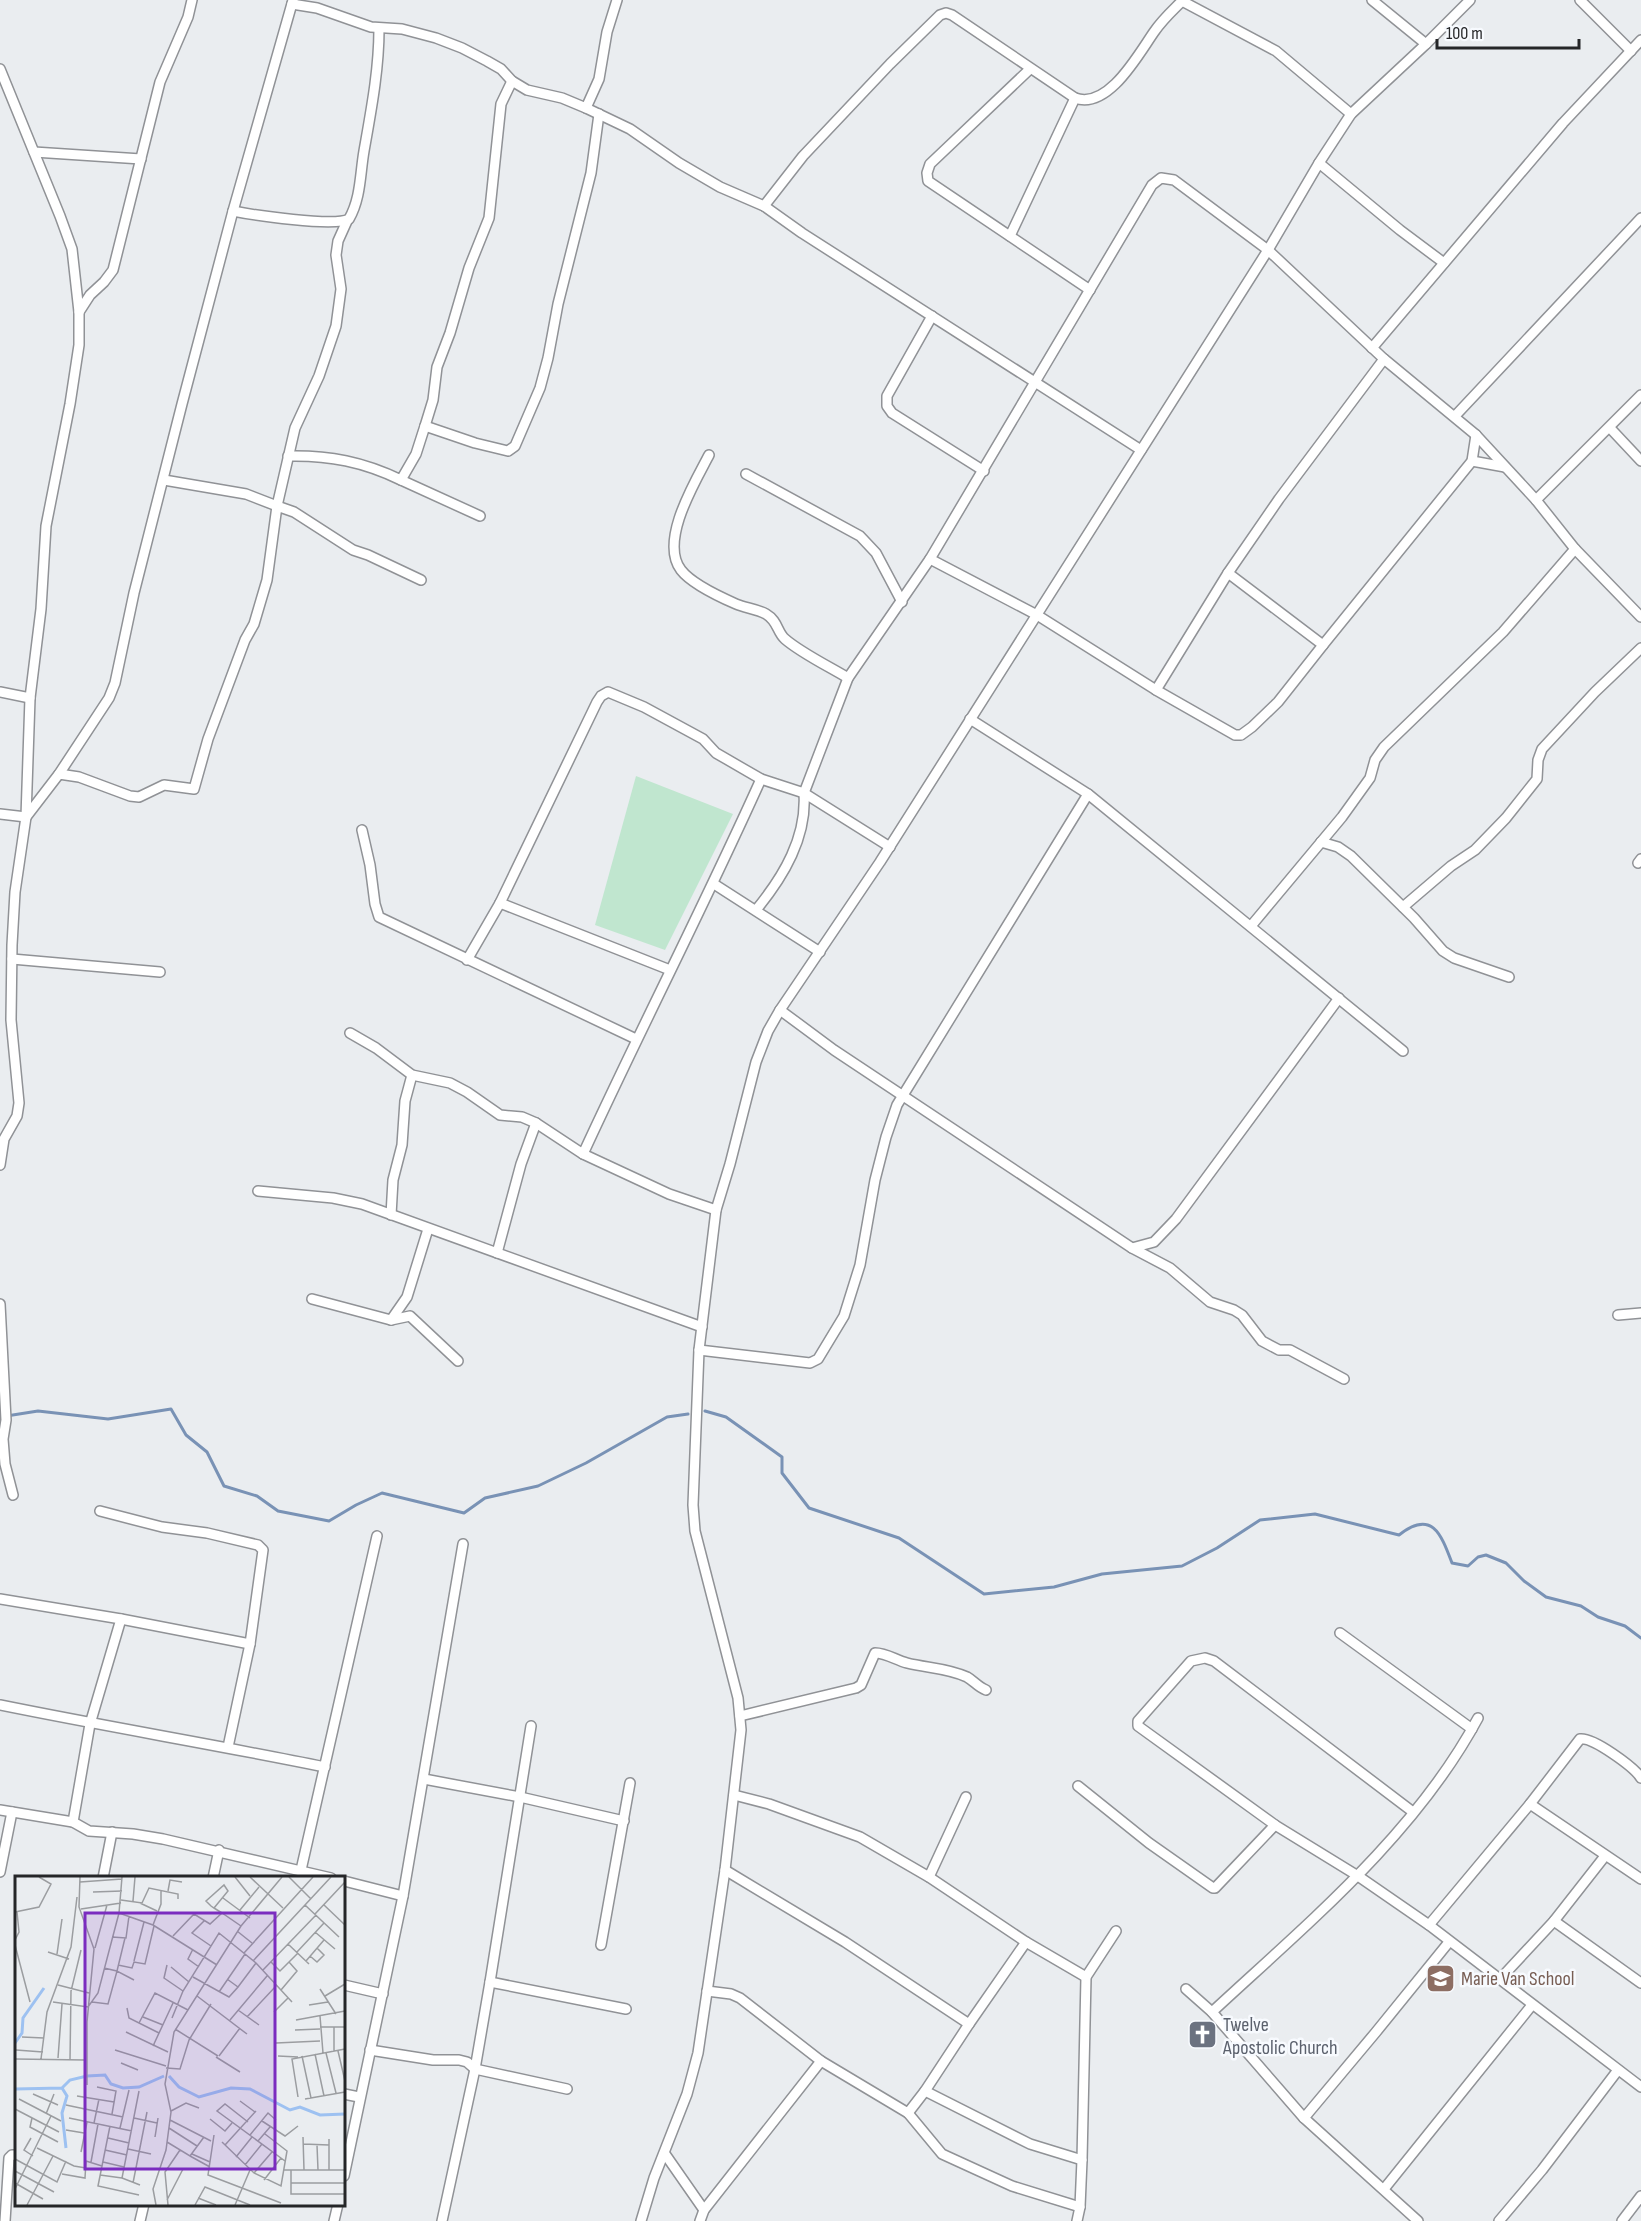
<svg xmlns="http://www.w3.org/2000/svg" width="1641" height="2221" font-family="'Sofia Sans Condensed',sans-serif">
<style>
.green{fill:#c0e6cf}
.lines{fill:none;stroke-linecap:round;stroke-linejoin:round}
.stream{stroke:#7992b5;stroke-width:3}
.minor-casing{stroke:#909296;stroke-width:12}
.minor{stroke:#fff;stroke-width:9}
.labels{text-anchor:middle;stroke-width:5;stroke-linejoin:round;paint-order:stroke}
.education-label{font-size:20px;fill:#785e54;stroke:#f7fafe;text-anchor:start}
.worship-label{font-size:20px;fill:#5b616d;stroke:#f7fafe;text-anchor:start}
.inset-river{fill:none;stroke:#9dc1f1;stroke-width:3}
.inset-road{fill:none;stroke:#9b9da0;stroke-width:1.5}
.view{fill:#7b2cbf;fill-opacity:0.15;stroke:#7b2cbf;stroke-width:3}
.inset-edge{fill:none;stroke:#252628;stroke-width:3}
</style>
<rect width="100%" height="100%" fill="#eaedf0"/>
<path class="green" d="M636,776L733,814L665,950L595,925Z"/>
<g class="lines">
<g class="stream">
<path d="M705,1411L726,1417L782,1457V1473L809,1508L899,1538L984,1594L1054,1587L1102,1574L1182,1566L1217,1548L1260,1520L1315,1514L1399,1535C1432,1509 1441,1534 1452,1563L1468,1566L1478,1557L1486,1555L1506,1563L1524,1581L1546,1597L1581,1606L1598,1617L1625,1626L1641,1638"/>
<path d="M0,1417L38,1411L108,1419L171,1409L186,1435L207,1452L224,1486L257,1496L278,1511L329,1521L356,1505L382,1493L464,1513L485,1498L538,1486L586,1463L667,1417L688,1414"/>
</g>
<defs>
<g id="minor">
<path d="M1372,0L1426,44"/>
<path d="M1580,0L1631,51"/>
<path d="M292,4L317,8L371,27L402,29L436,38L462,48L487,61L501,69L512,81L527,90L562,98L586,108L599,79L607,32L617,0"/>
<path d="M0,69L60,216L72,249L79,312V345L70,404L46,526L41,609L30,698L26,817L15,892L12,945L11,1020L19,1103L17,1116L4,1139L0,1165"/>
<path d="M1030,69L930,164L927,173L928,181L1090,290"/>
<path d="M586,108L630,129L679,163L720,187L764,206L802,233L1141,450"/>
<path d="M34,152L141,159"/>
<path d="M1319,163L1400,230L1444,263"/>
<path d="M764,206L803,156L890,64L940,15L946,13L952,15L1075,98C1108,110 1138,55 1154,32C1162,20 1172,11 1182,1L1276,51L1351,114"/>
<path d="M233,211C253,215 334,227 349,219C361,198 360,174 364,151C371,111 379,70 379,29"/>
<path d="M1010,236L1075,98"/>
<path d="M79,312L90,295L104,282L113,270L160,82L188,17L192,0"/>
<path d="M932,316L887,396V406L892,413L984,471"/>
<path d="M1372,348L1563,123L1641,40"/>
<path d="M1455,416L1641,218"/>
<path d="M425,426L433,400L437,367L450,333L469,268L489,218L501,104L512,81"/>
<path d="M1610,428L1641,461"/>
<path d="M709,455C695,482 659,541 681,570C691,583 720,597 736,604C745,608 757,609 766,614C778,621 777,632 785,639C801,653 830,667 848,678"/>
<path d="M288,456C329,455 364,462 401,480L416,454L425,426L475,443L508,451L515,446L540,388L548,358L558,304L591,173L599,114"/>
<path d="M1472,461L1505,467"/>
<path d="M746,474L860,536L876,553L902,602"/>
<path d="M164,480L246,494L277,506L295,428L319,376L336,326L341,289L336,255L338,241L347,221"/>
<path d="M401,480L480,516"/>
<path d="M1536,500L1641,395"/>
<path d="M930,559L1037,615L1156,690L1235,735H1241L1252,727L1278,702L1323,645L1228,573"/>
<path d="M1323,645L1472,461L1476,435"/>
<path d="M1156,690L1228,573L1279,499L1384,359"/>
<path d="M0,692L30,698"/>
<path d="M970,719L1088,794L1403,1051"/>
<path d="M59,774L79,777L130,796L139,797L164,785L194,789L208,739L245,640L254,624L267,580L277,506L294,512L353,550L368,555L421,580"/>
<path d="M0,814L26,817L59,774L109,698L115,683L134,593L182,404L233,211L293,0"/>
<path d="M362,830L370,865L375,904L379,917L636,1039"/>
<path d="M1321,842L1338,847L1351,856L1414,918L1443,951L1454,958L1509,977"/>
<path d="M1638,863L1641,859"/>
<path d="M714,884L820,952"/>
<path d="M500,903L670,970"/>
<path d="M1403,907L1451,866L1475,850L1506,818L1537,779L1538,760L1542,749L1595,692L1641,648"/>
<path d="M756,910C784,876 807,837 804,793L848,678L930,559L1152,185L1161,178L1174,180L1268,250L1384,359L1476,435L1536,500L1575,549L1641,617"/>
<path d="M1251,926L1342,817L1370,778L1375,760L1384,747L1503,632L1575,549"/>
<path d="M12,959L160,972"/>
<path d="M467,960L500,903L597,702L601,696L608,692L644,707L703,739L716,753L761,779L804,793L890,847"/>
<path d="M780,1010L834,1050L1132,1248L1154,1242L1176,1219L1339,998"/>
<path d="M350,1033L376,1048L412,1075L450,1083L467,1092L500,1115L522,1117L536,1123L583,1154L669,1194L716,1210"/>
<path d="M583,1154C641,1028 704,906 761,779"/>
<path d="M258,1191L333,1198L362,1204L702,1327"/>
<path d="M391,1215L393,1180L402,1145L405,1101L412,1075"/>
<path d="M1132,1248L1170,1268L1210,1302L1234,1310L1242,1315L1262,1341L1279,1350H1290L1344,1379"/>
<path d="M497,1253L521,1164L536,1123"/>
<path d="M312,1299L391,1320L410,1316L458,1361"/>
<path d="M0,1304L6,1420L3,1439L5,1464L13,1495"/>
<path d="M1618,1315L1641,1313"/>
<path d="M391,1320L407,1297L428,1229"/>
<path d="M699,1350L810,1363L818,1359L844,1316L860,1265L875,1180L886,1137L897,1105L1088,794"/>
<path d="M100,1511L162,1527L207,1533L258,1545L263,1550L250,1644L228,1747"/>
<path d="M0,1599L121,1619L250,1644"/>
<path d="M1340,1633L1472,1729"/>
<path d="M0,1705C108,1727 217,1745 325,1767"/>
<path d="M740,1716L856,1688L861,1685L875,1653C886,1653 896,1660 907,1663C927,1668 948,1668 967,1677C974,1681 978,1687 986,1690"/>
<path d="M424,1779L520,1797L624,1821"/>
<path d="M1078,1786L1149,1843L1213,1888H1215L1275,1825"/>
<path d="M734,1795L769,1804L860,1837L929,1877L1026,1942L1086,1977"/>
<path d="M1530,1804L1641,1879"/>
<path d="M0,1810L73,1822L89,1831L133,1834L163,1839L331,1878"/>
<path d="M1413,1812L1214,1661L1205,1658L1191,1661L1138,1721V1726L1275,1825L1358,1876L1429,1925L1641,2087"/>
<path d="M73,1822L90,1724L121,1619"/>
<path d="M301,1870L377,1536"/>
<path d="M725,1870L845,1942L969,2024"/>
<path d="M0,1872L12,1812"/>
<path d="M929,1877L966,1797"/>
<path d="M103,1878L112,1832"/>
<path d="M213,1878L219,1850"/>
<path d="M344,1881L403,1896"/>
<path d="M1554,1921L1641,1983"/>
<path d="M1429,1925L1530,1804L1580,1739C1593,1737 1634,1767 1641,1778"/>
<path d="M601,1945L630,1783"/>
<path d="M1501,1978L1554,1921L1605,1856"/>
<path d="M490,1982L626,2009"/>
<path d="M344,1985L383,1994"/>
<path d="M1186,1989L1212,2012L1304,2118L1418,2221"/>
<path d="M707,1991L731,1994L740,1998L821,2061L908,2113L925,2091L969,2024L1026,1942"/>
<path d="M1212,2012C1308,1923 1415,1835 1478,1718"/>
<path d="M370,2050L433,2060H459L467,2062L475,2069L567,2089"/>
<path d="M925,2091L1030,2144L1082,2160"/>
<path d="M344,2094L359,2097"/>
<path d="M908,2113L942,2154L1012,2186L1080,2207"/>
<path d="M1304,2118L1376,2032L1449,1942"/>
<path d="M665,2154L704,2210"/>
<path d="M344,2176L403,1896L463,1544"/>
<path d="M1384,2189L1532,2005"/>
<path d="M5,2221L9,2158L12,2155H16"/>
<path d="M140,2221L144,2204"/>
<path d="M334,2221L338,2204"/>
<path d="M442,2221L475,2069L490,1982L531,1726"/>
<path d="M641,2221L654,2178L687,2094L698,2053L725,1870L741,1730L738,1698L695,1531L693,1505L699,1350L716,1210L730,1164L756,1062L768,1031L780,1010L880,862L1268,250L1319,163L1351,114L1426,44L1470,0"/>
<path d="M700,2221L704,2210L821,2061"/>
<path d="M1077,2221L1080,2207L1082,2160L1086,1977L1116,1931"/>
<path d="M1499,2221L1542,2170L1618,2070"/>
<path d="M1622,2221L1641,2196"/>
</g>
</defs>
<use href="#minor" class="minor-casing"/>
<use href="#minor" class="minor"/>
</g>
<defs>
<symbol id="school-square" viewBox="-11 -11 22 22"><rect x="-9" y="-9" width="18" height="18" rx="4" fill="#8d6e63" stroke="#f7fafe"/><path d="M0-5L7-2L0 1L-7-2ZM-4 1L0 2.5L4 1V4Q0 6-4 4Z" fill="#fff"/></symbol>
<symbol id="church-square" viewBox="-11 -11 22 22"><rect x="-9" y="-9" width="18" height="18" rx="4" fill="#6b7280" stroke="#f7fafe"/><path d="M-1.2-6h2.4v3.5h3.3v2.4h-3.3V6h-2.4V-.1h-3.3v-2.4h3.3Z" fill="#fff"/></symbol>
</defs>
<g fill-rule="evenodd">
<use href="#school-square" x="1424" y="1962" width="33" height="33"/>
<use href="#church-square" x="1186" y="2018" width="33" height="33"/>
</g>
<g class="labels">
<g class="education-label">
<text x="1461" y="1985">Marie Van School</text>
</g>
<g class="worship-label">
<text x="1223" y="2031">Twelve<tspan x="1223" dy="23">Apostolic Church</tspan></text>
</g>
</g>
<g transform="translate(15 1876)">
<rect width="330" height="330" fill="#eaedf0"/>
<path class="inset-river" d="M0,167L7,157L8,142L29,112M154,200L164,211L184,221L216,212L235,213L275,234L285,231L305,239L330,238M47,212L55,204L72,200L90,199L96,208L108,212L124,211L149,200M0,213L47,212L52,220L47,237L51,272"/>
<path class="inset-road" d="M65,1L64,31L79,73L72,146V209M220,1L235,20M235,1L268,32M274,1L296,23M65,6L107,3M153,15L155,4L167,6M78,16L107,15M208,22L235,42M106,24L127,27L134,12L163,18V23M118,25L120,1M125,27L142,35M290,29L324,61M309,29L330,49M199,32L213,15L209,9L191,25L196,30L199,32L207,37M66,33L106,27M225,34L244,11M0,36L24,31L36,8L24,1M104,37L138,49L146,28V15M300,38L330,6M189,45L177,57L196,70M138,49L202,89M222,55L237,67M300,56L320,73M158,60L179,38L195,48L207,37L226,50M97,61L111,62L114,40M0,64L4,56L2,36M273,68L294,88M0,69L15,126M80,72L92,29M178,73L173,83L184,91M33,76L54,83M282,76L309,47M229,77L298,1M42,78L47,43M295,80L302,86L309,79L302,72M119,85L129,46M238,85L316,1M291,85L309,64M256,86L265,95L283,77M103,89L117,92L119,86L130,88L139,50M152,89L149,102L168,115M156,91L174,106M89,92L102,95L110,62M248,94L301,39M178,101L214,121L223,111L212,103M43,109L74,117M223,111L241,87M305,113L321,138M266,114L282,95L274,86M204,116L230,78M182,120L232,158M310,120L330,108M38,126L73,131L83,117L104,37L107,1M77,126L93,128L102,95L119,104M294,129L313,126M112,132L114,142L144,157M223,134L244,149M259,136L273,122M305,140L308,177M128,141L148,149M232,141L261,110M157,142L168,115L204,57L241,87L277,126M215,144L252,100M281,144L330,135M124,147L140,117L173,134M305,151H330M160,153L203,180M280,154L305,153M111,156L153,176M7,161L29,162M261,167L305,165M138,170L158,127M1,174L28,176M100,174L151,190M319,175V151M323,175L330,205M311,177L321,217M300,178L309,220M204,180L225,152M263,180L283,181M287,180L296,222M201,181L225,196M43,182L47,128M0,183L70,184M26,183L32,136L56,71L62,21M55,184L56,115L66,74M106,187L123,194M151,192L165,193L174,164L196,128M82,211L101,215L97,238M124,215L107,302L125,309M18,218L43,229M62,220L99,226M283,221L277,183L330,173M4,223L46,245M290,223L330,216M225,225L240,236M51,229L108,241M0,233L44,256M156,235L171,227L184,232M31,238L39,218M17,242L15,251L43,266M54,242L117,255M119,242L142,247M195,243L210,255L217,247M155,244L196,265M247,245L270,260L283,250M233,246L210,228L202,235L270,285M79,247L84,223M95,250L83,310L124,319M105,252L114,214M154,252L182,270M51,254L69,257M199,259L193,299L266,327M235,259L253,237L261,244M140,261L143,242M288,261L289,294M16,262L9,274L18,280M93,262L114,267M243,265L255,251M152,266L175,280L189,261M207,266L239,297L266,310L272,275L250,258M288,268L314,269M210,269L241,235M302,269L303,294M22,272L59,290L71,292M113,273L136,278M90,274L112,279M66,276L72,246M177,278L195,286M175,280L195,291M221,281L237,261M0,283L42,306L51,285M76,286L83,248M88,286L109,291M230,289L247,268M269,294H330M276,294V318H330M314,294V263M0,295L39,316M239,297L257,276M47,298L70,302L71,285L87,290M85,299L107,302M249,304L266,282M0,307L28,323M118,307L132,236M276,307H330M0,313L36,240M183,322L201,329M152,324L168,293M12,329L38,280M141,329L138,313L151,274L156,236L150,208L159,156L226,50L267,1M153,329L150,296L165,274M180,329L190,311L235,329M220,329L235,294"/>
<path class="view" d="M70,37H260V293H70Z"/>
<rect width="330" height="330" class="inset-edge"/>
</g>
<path d="M1437 39v9h142v-9" fill="none" stroke="#252628" stroke-width="3"/>
<text x="1446" y="39" font-size="18" fill="#252628" stroke="#f7fafe" stroke-width="4.5" paint-order="stroke">100 m</text>
</svg>
